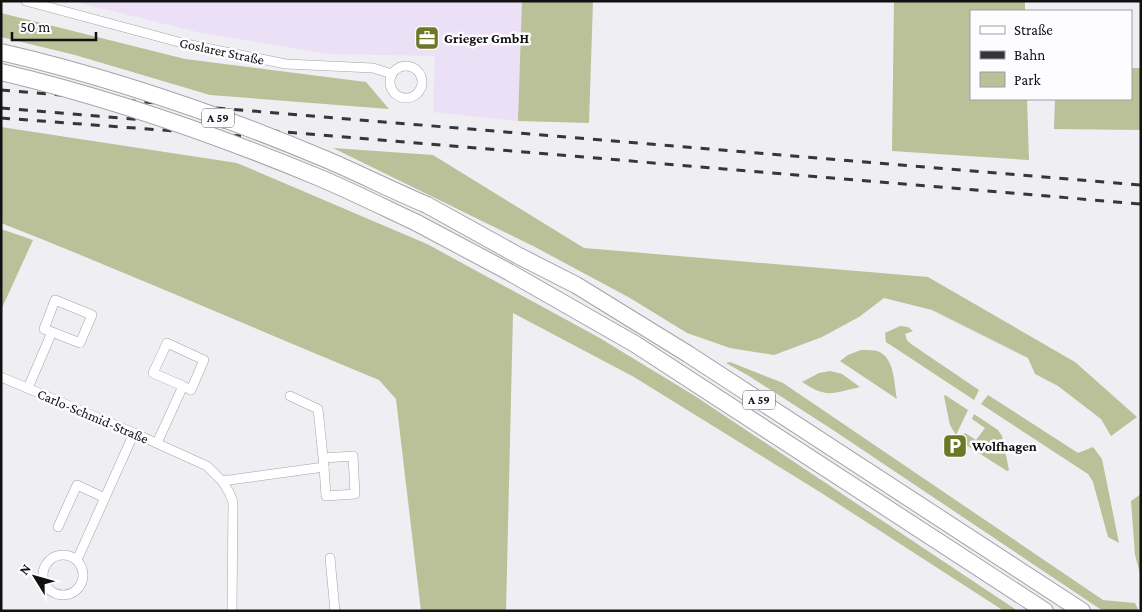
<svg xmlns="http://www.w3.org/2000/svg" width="1142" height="612" font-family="'Crimson Pro',serif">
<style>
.industrial{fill:#ebe0f5}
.green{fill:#bac097}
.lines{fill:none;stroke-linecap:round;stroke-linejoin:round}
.minor-casing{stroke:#a4a3a7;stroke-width:10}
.motorway-casing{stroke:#a4a3a7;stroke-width:18}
.minor{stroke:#fff;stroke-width:9}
.motorway{stroke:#fff;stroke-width:16}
.rail{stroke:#363537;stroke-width:3;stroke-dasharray:9 9;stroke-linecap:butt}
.motorway-bridge-casing{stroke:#a4a3a7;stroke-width:18;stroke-linecap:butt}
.motorway-bridge{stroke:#fff;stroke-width:16}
.labels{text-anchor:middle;stroke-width:5;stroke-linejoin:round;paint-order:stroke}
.shield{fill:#fdfcff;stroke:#585859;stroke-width:1}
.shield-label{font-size:12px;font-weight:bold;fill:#111112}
.poi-label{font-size:14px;font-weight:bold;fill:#111112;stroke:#fdfcff;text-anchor:start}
.street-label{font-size:14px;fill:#111112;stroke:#fdfcff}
</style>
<rect width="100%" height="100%" fill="#efeef2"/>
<path class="industrial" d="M72,1H522L518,121L433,112L435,56L330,54L197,32Z"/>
<g class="green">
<path d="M522,1H593L589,123L518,121Z"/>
<path d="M894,1H1025V11H971V99H1027L1029,160L892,151Z"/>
<path d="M1,13L185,59L366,82L389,109L210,95L75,55L1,37Z"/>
<path d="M1131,68H1141V130L1054,129L1055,99H1131Z"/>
<path d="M1,127L237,163L427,244L598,337L695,396L1018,611H1004L823,494L634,377L513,313L506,611H421L396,399L379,380C253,328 128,273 1,223Z"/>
<path d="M333,148L433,155L584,248L928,277L1075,362L1137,417L1111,436L1101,419L1058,386L1035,374L1028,358L932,310L884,298L859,317L822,337L774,355L730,348L687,333L630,298L535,247Z"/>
<path d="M1,229L33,240L1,310Z"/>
<path d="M900,326L908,327L913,331L905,334L907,340L911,344L979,390L974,400L886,342L885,333Z"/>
<path d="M861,350C866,350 873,350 877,351C895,357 894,384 897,399L840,361L848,355Z"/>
<path d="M730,362L783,383L1103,600L1135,603L1139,611H1103L830,428L749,376L726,363Z"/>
<path d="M830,371L842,374L860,387C832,393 828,399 802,382L819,373Z"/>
<path d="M945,395L968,410L956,435L950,425L944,396Z"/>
<path d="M988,395L1078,453L1093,447L1102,459L1119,543L1108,537L1093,482L1088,474L981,404Z"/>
<path d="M974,414L998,430L1002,436L1009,470L1007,471L960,441L965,433L976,440L985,428L972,419Z"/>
<path d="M1141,494V577L1135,555L1131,501Z"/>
</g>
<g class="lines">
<defs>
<g id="minor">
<path d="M26,1L186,44L286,64L373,68L392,74"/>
<circle cx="406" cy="82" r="16"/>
<path d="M1,377L134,433L207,466L222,481L229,492L233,502L232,611"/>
<path d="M28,388L52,332L44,329L55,300L92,315L80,343L52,332"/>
<path d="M157,443L183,386L153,373L167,343L204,360L191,390L183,386"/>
<path d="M324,458L353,456L355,494L326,496L324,467"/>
<path d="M222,481L324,467L318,409L290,396"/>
<path d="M58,527L77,485L105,498"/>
<circle cx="63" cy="575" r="20"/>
<path d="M330,558L335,611"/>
<path d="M77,560L134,433"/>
</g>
<g id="motorway">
<path d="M427,205L519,256L576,285L688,354L1082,611"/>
<path d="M417,223L509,272L635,344L1045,611"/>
</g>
</defs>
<use href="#minor" class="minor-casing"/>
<use href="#motorway" class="motorway-casing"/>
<use href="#minor" class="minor"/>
<use href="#motorway" class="motorway"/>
<g class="rail">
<path d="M1,90L1141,185"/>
<path d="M1,108L1141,204"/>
<path d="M1,118L241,136"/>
</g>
<defs>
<g id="motorway-bridge">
<path d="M1,52C113,78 224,116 330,161C362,175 394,191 427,205"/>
<path d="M1,72C110,98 217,135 320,178C353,192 385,208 417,223"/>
</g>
</defs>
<use href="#motorway-bridge" class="motorway-bridge-casing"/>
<use href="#motorway-bridge" class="motorway-bridge"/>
</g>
<defs>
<symbol id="office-square" viewBox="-11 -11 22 22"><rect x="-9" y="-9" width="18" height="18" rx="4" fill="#6b7927" stroke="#fdfcff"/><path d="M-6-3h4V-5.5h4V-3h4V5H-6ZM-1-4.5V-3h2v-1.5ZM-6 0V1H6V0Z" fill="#fff"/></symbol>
<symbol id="parking-square" viewBox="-11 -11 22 22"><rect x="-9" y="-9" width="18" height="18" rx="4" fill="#6b7927" stroke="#fdfcff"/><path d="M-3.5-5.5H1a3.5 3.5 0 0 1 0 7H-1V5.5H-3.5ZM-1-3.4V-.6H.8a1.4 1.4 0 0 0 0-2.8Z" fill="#fff"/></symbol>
</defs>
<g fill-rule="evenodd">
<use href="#office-square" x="413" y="24" width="28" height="28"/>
<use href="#parking-square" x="941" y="432" width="28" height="28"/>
</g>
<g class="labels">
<g class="shield">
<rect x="202" y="108.5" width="32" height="19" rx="4"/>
<rect x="743" y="390.5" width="32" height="19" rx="4"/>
</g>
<g class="shield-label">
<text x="218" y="122">A 59</text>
<text x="759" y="404">A 59</text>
</g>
<g class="poi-label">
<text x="444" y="43">Grieger GmbH</text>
<text x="972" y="451">Wolfhagen</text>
</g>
<g class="street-label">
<text transform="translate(222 51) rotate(12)" y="5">Goslarer Straße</text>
<text transform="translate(93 416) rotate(23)" y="5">Carlo-Schmid-Straße</text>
</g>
</g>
<rect width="1142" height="612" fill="none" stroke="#111112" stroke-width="5"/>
<rect x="970" y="10" width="162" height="90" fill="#fdfcff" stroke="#9f9ea0"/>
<rect x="980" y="26" width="25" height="8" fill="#ffffff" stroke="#9f9ea0"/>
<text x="1014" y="35" font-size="15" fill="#111112">Straße</text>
<rect x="980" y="51" width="25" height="8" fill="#363537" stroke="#9f9ea0"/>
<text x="1014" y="60" font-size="15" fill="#111112">Bahn</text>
<rect x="980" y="72" width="25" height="15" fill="#bac097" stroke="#9f9ea0"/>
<text x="1014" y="85" font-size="15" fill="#111112">Park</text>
<g transform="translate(35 577) rotate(307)" stroke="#fdfcff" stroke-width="4" paint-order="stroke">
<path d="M0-4L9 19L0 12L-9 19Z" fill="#111112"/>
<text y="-8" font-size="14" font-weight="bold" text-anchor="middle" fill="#111112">N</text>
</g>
<path d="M12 32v8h84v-8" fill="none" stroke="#111112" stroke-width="2.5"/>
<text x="20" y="32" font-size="15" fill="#111112" stroke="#fdfcff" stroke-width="4" paint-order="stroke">50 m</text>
</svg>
